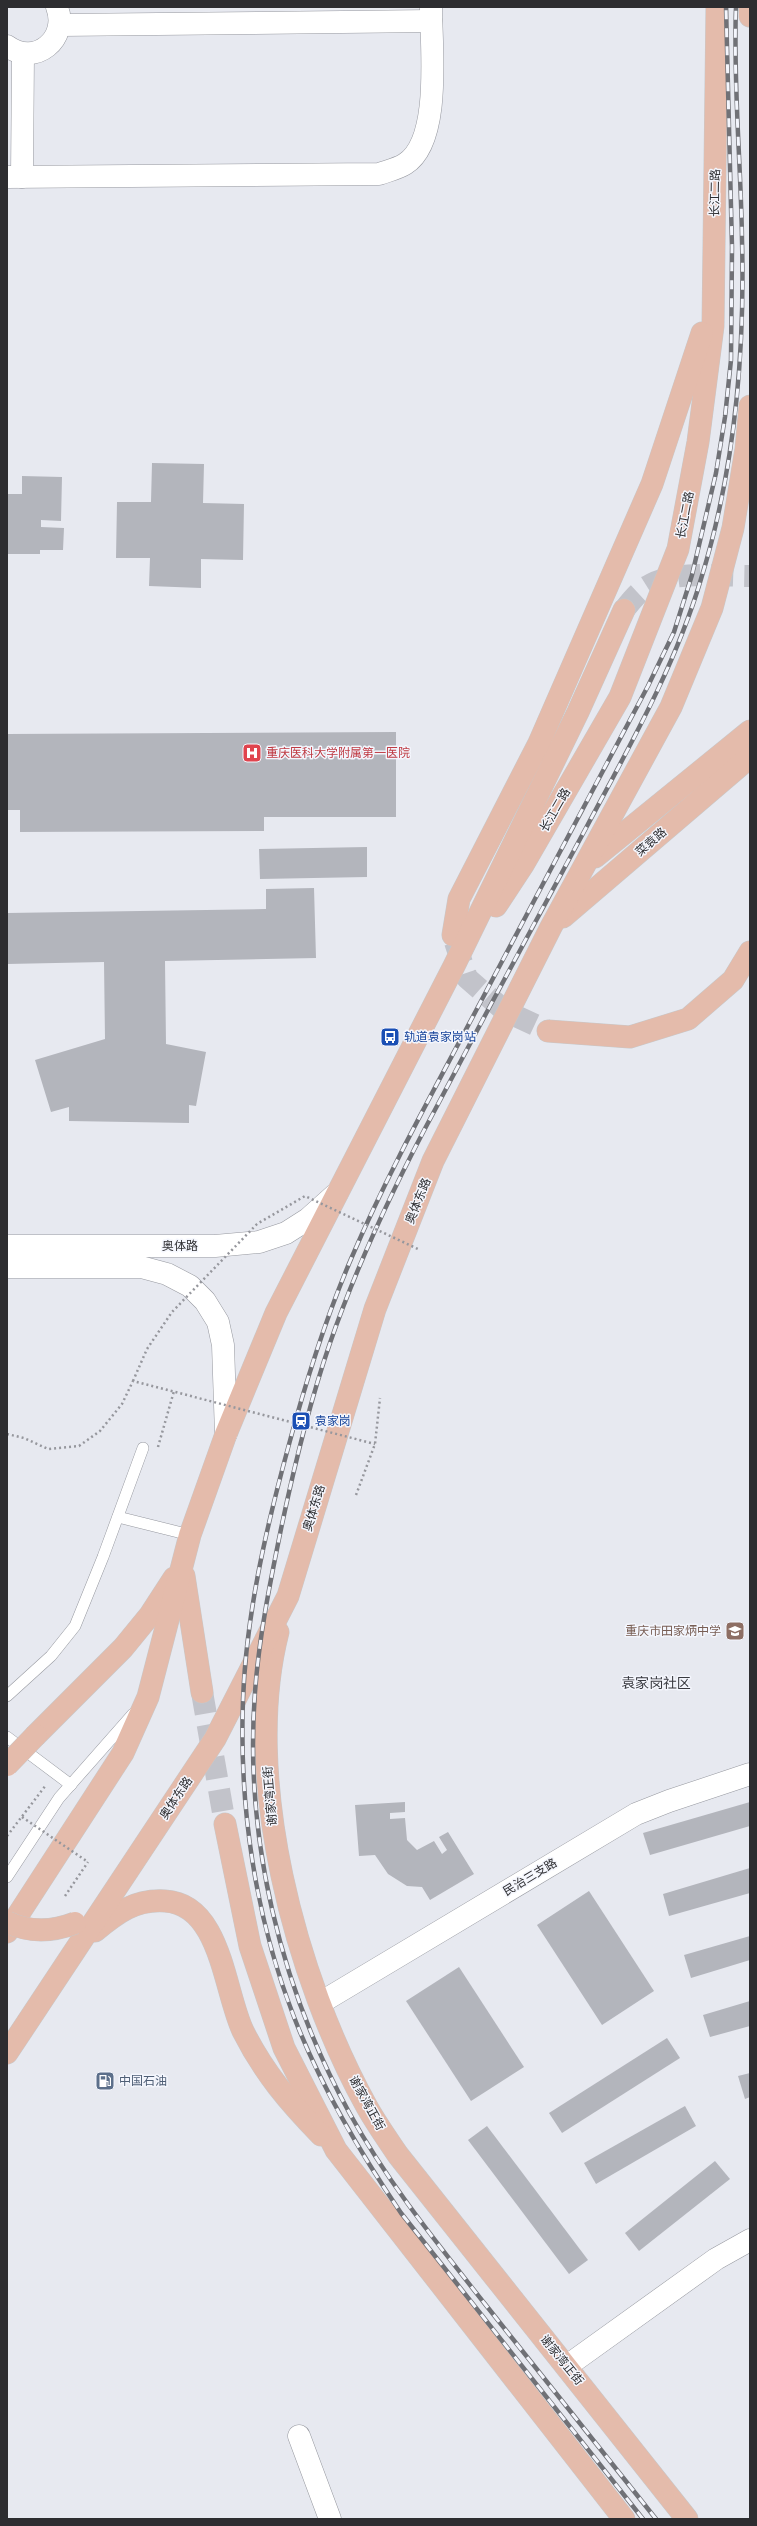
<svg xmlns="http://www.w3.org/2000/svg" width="757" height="2526" font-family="'Libre Baskerville','Noto Sans SC',serif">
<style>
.building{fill:#b3b5bc}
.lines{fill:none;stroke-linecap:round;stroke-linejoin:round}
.primary-tunnel{stroke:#c2c3ca;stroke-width:22;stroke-dasharray:22 11;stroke-linecap:butt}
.lane-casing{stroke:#9799a0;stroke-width:12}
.street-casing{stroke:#9799a0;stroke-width:23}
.secondary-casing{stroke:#9799a0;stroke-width:23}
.primary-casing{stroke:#c8c8c9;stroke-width:23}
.path{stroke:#96979d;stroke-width:2.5;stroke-dasharray:2 3;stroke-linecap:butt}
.lane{stroke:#fff;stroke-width:11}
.street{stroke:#fff;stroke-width:22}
.secondary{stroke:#fff;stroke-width:22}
.primary{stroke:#e4bbab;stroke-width:22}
.rail-casing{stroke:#707176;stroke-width:4.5}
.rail{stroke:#f4f6fd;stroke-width:3;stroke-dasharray:9;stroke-linecap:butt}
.primary-bridge-casing{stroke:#c8c8c9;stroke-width:23;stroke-linecap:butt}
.path-bridge{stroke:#96979d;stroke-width:2.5;stroke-dasharray:2 3;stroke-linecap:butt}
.primary-bridge{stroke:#e4bbab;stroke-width:22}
.labels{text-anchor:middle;stroke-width:3;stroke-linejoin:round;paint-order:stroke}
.street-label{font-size:12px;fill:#2d2d30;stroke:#f4f6fd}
.health-label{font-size:12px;fill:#be3a42;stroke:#f4f6fd;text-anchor:start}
.transit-label{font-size:12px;fill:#164399;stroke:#f4f6fd;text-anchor:start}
.education-label{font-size:12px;fill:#785e54;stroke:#f4f6fd;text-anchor:end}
.service-label{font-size:12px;fill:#4e5e75;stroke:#f4f6fd;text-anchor:start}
.quarter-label{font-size:14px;fill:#38393f;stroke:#f4f6fd}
</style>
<rect width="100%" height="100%" fill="#e7e9f0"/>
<g class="building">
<path d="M152,463L204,464L203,503L244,504L243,560L201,559V588L149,586L150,558H116L117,502H151Z"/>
<path d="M22,476L62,477L61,521L41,520V527L64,528L63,550H40V554H7V494H22Z"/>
<path d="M396,732V817H264V831L20,832V810H7V734Z"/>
<path d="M367,847V877L260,879L259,849Z"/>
<path d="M314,888L316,958L165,961L166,1044L206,1052L196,1106L189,1105V1123L69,1121V1107L51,1112L35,1060L105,1039L104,962L7,964V913L266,909V889Z"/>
<path d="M405,1802V1812L390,1813V1819L405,1818L407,1840L417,1850L434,1841L442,1854L447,1850L439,1837L448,1832L474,1874L430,1900L422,1887L407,1886L388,1874L375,1855L359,1856L355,1805Z"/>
<path d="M750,1802V1826L650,1855L643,1833Z"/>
<path d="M750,1868V1893L669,1916L663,1894Z"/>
<path d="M589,1891L654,1991L602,2025L537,1925Z"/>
<path d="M750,1936V1960L691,1978L684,1955Z"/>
<path d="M459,1967L524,2067L471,2101L406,2001Z"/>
<path d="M750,2001V2026L710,2037L703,2015Z"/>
<path d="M667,2038L680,2058L562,2133L549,2113Z"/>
<path d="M750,2073V2097L745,2099L738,2076Z"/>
<path d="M685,2106L696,2126L596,2184L584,2163Z"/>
<path d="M487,2126L588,2260L569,2274L468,2140Z"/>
<path d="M715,2161L730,2179L639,2251L625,2233Z"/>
</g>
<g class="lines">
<g class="primary-tunnel">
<path d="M624,610C631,601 638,592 648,586C673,570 721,576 750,576"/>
<path d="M455,942L467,978L505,1011L548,1031"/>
<path d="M202,1692L225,1824"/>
</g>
<defs>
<g id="lane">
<path d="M118,1517L190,1535"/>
<path d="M7,1696L51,1656L75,1626L103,1557L143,1448"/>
<path d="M7,1737L71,1785"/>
<path d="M7,1877L59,1798L133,1714"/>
</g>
<g id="street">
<path d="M60,25L431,21"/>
<path d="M7,46C35,67 69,39 57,7"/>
<path d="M7,177L379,174C387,171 397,169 405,164C442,141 431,46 431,7"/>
<path d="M22,177L23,54"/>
<path d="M320,2003L636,1814L669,1801L750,1774"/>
<path d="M567,2366L716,2259L750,2240"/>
<path d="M299,2436L330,2519"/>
</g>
<g id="secondary">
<path d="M7,1246H215L259,1242L286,1233L308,1219L337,1193"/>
<path d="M7,1267H141L167,1274L190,1286L205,1301L218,1322L223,1345L226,1434"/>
</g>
<g id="primary">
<path d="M750,7V16"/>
<path d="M595,857L750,731"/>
<path d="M496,906L523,865L620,697L678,549L698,442L713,326L717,7"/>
<path d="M563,917L750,757"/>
<path d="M453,935L459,899L539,743L652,484L702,333"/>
<path d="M548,1031L630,1037L688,1019L733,980L750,952"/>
<path d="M184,1576L202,1692"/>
<path d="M278,1632C241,1777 296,1979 367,2107C376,2123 387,2139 398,2155L687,2519"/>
<path d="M36,1735L123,1648L150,1615L174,1578"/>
<path d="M225,1824L250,1946L284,2048L336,2150L624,2519"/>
<path d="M95,1931C117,1913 135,1899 165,1901C221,1904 224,1991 243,2031C264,2073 289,2102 321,2135"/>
<path d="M7,1932L123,1753L148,1697L190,1535L226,1434L276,1313L454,966L578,712L624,610"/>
<path d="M7,2053L215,1739L288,1596L375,1309L433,1161L551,927L671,707L712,608L733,528L746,449L750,406"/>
</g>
</defs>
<use href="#lane" class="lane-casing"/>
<use href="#street" class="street-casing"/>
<use href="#secondary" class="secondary-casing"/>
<use href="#primary" class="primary-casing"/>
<g class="path">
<path d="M158,1447L174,1391"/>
<path d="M356,1495L375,1444L380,1398"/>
<path d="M7,1836L46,1785"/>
<path d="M65,1896L88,1862"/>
</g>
<use href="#lane" class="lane"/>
<use href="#street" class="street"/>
<use href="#secondary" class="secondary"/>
<use href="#primary" class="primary"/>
<defs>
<g id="rail">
<path d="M643,2519L401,2213C359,2151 321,2087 294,2017C255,1917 239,1806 243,1700C246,1615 266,1529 288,1448C305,1384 325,1320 351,1259C391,1165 442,1076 489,986C542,886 595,785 648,686L674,632L692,575L716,473L725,417L731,360L732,247L726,7"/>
<path d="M656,2519C599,2447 542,2376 485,2304C437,2243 388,2183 350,2114C280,1987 244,1837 255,1692C259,1637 270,1583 281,1529C294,1467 309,1404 330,1343C358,1262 396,1182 437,1106C486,1013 536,920 586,828C629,747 675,667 701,579C735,469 745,355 742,240C741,162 733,85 736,7"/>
</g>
</defs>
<use href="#rail" class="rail-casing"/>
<use href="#rail" class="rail"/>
<defs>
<g id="primary-bridge">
<path d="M7,1765L36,1735"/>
<path d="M7,1922C30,1933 52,1932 75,1923"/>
</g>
</defs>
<use href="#primary-bridge" class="primary-bridge-casing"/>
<g class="path-bridge">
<path d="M133,1381L147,1349L172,1312L257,1224L305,1196L418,1249"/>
<path d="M7,1434L24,1438L48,1449L79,1446L100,1431L122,1404L133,1381L375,1444"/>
<path d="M22,1817L88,1862"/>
</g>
<use href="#primary-bridge" class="primary-bridge"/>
</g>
<defs>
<symbol id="hospital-square" viewBox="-11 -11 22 22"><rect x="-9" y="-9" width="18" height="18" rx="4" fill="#e0444e" stroke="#f4f6fd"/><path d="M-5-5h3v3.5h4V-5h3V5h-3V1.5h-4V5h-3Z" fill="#fff"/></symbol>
<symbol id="bus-square" viewBox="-11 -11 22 22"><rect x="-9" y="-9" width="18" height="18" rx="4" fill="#1a4fb4" stroke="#f4f6fd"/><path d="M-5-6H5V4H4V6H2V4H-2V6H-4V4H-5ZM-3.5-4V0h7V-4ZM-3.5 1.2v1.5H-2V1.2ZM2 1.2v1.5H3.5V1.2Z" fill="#fff"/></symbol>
<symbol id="station-square" viewBox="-11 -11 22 22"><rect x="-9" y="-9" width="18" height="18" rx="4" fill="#1a4fb4" stroke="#f4f6fd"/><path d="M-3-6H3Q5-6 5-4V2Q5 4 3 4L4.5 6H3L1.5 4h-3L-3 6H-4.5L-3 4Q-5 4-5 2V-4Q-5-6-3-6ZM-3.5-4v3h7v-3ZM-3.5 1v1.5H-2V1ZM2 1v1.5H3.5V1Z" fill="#fff"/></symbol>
<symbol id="school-square" viewBox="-11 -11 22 22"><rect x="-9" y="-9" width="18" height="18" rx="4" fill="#8d6e63" stroke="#f4f6fd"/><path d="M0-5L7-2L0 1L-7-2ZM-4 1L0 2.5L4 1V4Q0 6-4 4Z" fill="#fff"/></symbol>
<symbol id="fuel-square" viewBox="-11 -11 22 22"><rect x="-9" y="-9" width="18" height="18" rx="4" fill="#5c6f8a" stroke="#f4f6fd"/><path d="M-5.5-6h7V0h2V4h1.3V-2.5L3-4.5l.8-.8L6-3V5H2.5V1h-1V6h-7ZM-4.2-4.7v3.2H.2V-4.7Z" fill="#fff"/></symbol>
</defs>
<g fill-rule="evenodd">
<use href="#hospital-square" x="241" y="742" width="22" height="22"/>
<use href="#bus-square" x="379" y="1026" width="22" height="22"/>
<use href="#station-square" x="290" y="1410" width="22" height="22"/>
<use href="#school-square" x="724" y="1620" width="22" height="22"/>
<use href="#fuel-square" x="94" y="2070" width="22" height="22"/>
</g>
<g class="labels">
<g class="street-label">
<text transform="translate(715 193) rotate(-89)" y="4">长江二路</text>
<text transform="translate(685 515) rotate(-79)" y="4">长江二路</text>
<text transform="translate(555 810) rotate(-60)" y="4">长江二路</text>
<text transform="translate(651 842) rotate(-41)" y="4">菜袁路</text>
<text transform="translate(418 1201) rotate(-68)" y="4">奥体东路</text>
<text x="180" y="1250">奥体路</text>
<text transform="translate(314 1508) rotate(-73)" y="4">奥体东路</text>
<text transform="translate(270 1796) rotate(-95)" y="4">谢家湾正街</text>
<text transform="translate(176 1798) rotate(-56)" y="4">奥体东路</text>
<text transform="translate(530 1877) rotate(-31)" y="4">民治三支路</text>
<text transform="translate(367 2103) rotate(61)" y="4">谢家湾正街</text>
<text transform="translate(562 2360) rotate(51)" y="4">谢家湾正街</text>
</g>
<g class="health-label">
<text x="266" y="757">重庆医科大学附属第一医院</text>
</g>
<g class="transit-label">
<text x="404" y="1041">轨道袁家岗站</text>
<text x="315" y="1425">袁家岗</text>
</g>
<g class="education-label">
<text x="721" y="1635">重庆市田家炳中学</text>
</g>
<g class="service-label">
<text x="119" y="2085">中国石油</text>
</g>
<g class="quarter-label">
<text x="656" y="1688">袁家岗社区</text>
</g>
</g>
<rect width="757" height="2526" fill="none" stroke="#2d2d30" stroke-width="16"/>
</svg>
